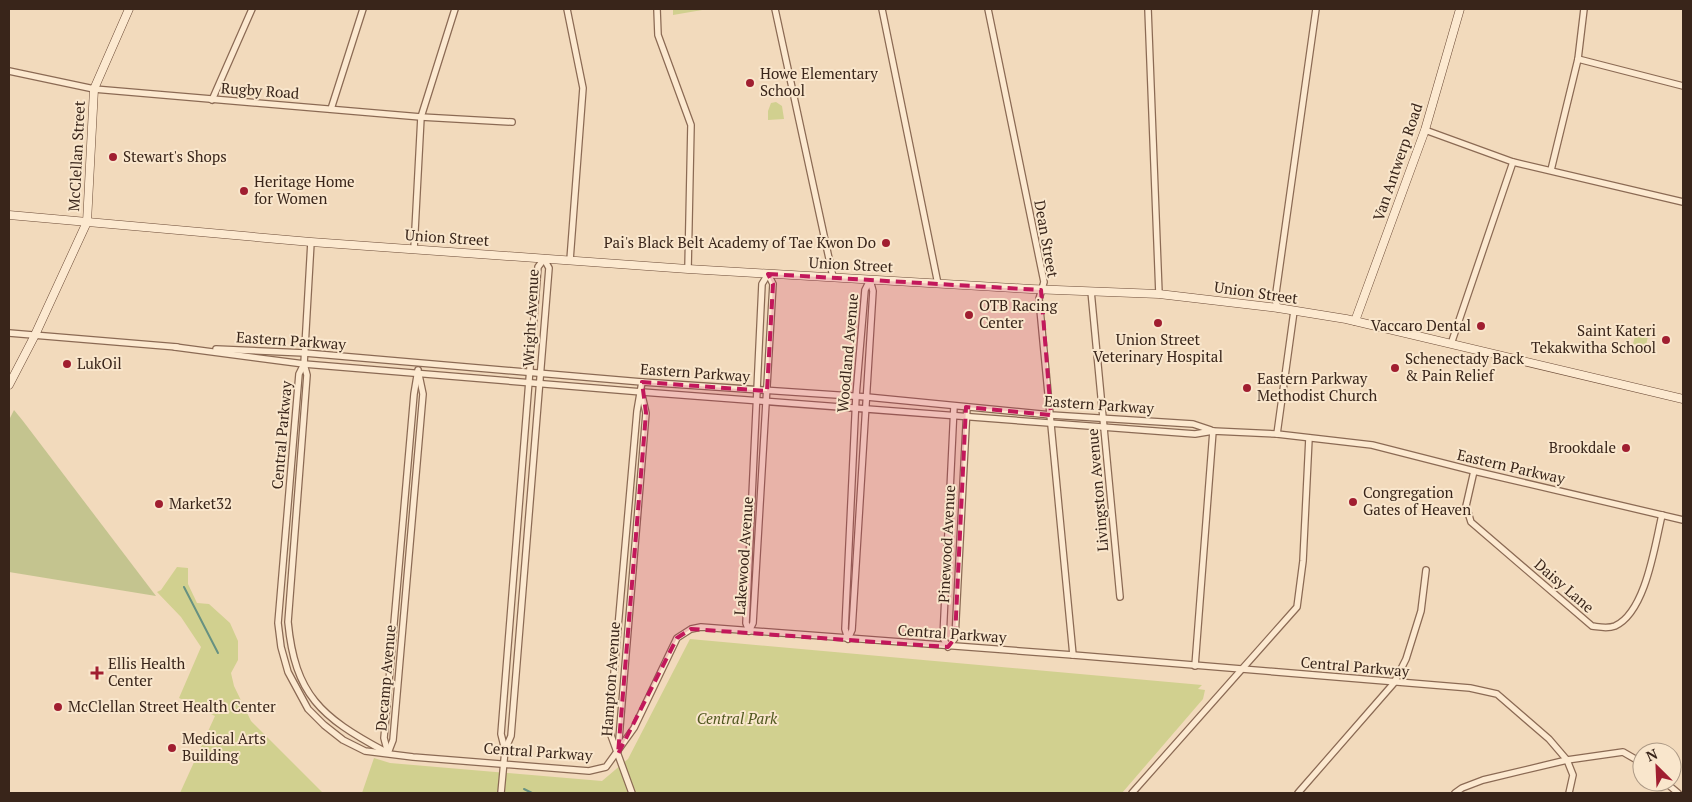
<svg xmlns="http://www.w3.org/2000/svg" width="1692" height="802" font-family="'PT Serif',serif">
<style>
.green{fill:#d1d08f}
.cemetery{fill:#c4c48f}
.lines{fill:none;stroke-linecap:round;stroke-linejoin:round}
.stream{stroke:#679181;stroke-width:2}
.street-casing{stroke:#8b6a54;stroke-width:8}
.secondary-casing{stroke:#6c4b37;stroke-width:9}
.street{stroke:#fce9d0;stroke-width:5.5}
.secondary{stroke:#fce9d0;stroke-width:8}
.marked{fill:#c2185b;fill-opacity:0.2;stroke:#c2185b;stroke-width:4;stroke-dasharray:10 6;stroke-linejoin:round}
.poi-dot{fill:#a01e30;stroke:#f9e6cc;stroke-width:2}
.labels{text-anchor:middle;stroke-width:4;stroke-linejoin:round;paint-order:stroke}
.poi-label{font-size:15px;fill:#39251a;stroke:#f9e6cc;text-anchor:start}
.street-label{font-size:15px;fill:#39251a;stroke:#f9e6cc}
.park-label{font-size:15px;font-style:italic;fill:#50571f;stroke:#f9e6cc}
</style>
<rect width="100%" height="100%" fill="#f2dabc"/>
<g class="green">
<path d="M673,9H708L673,15Z"/>
<path d="M776,102L782,106L784,119L768,120V111L771,103Z"/>
<path d="M1637,329L1649,332L1644,354L1631,351Z"/>
<path d="M177,567L188,568V584L197,603L209,604L230,623L238,641V660L231,673L234,686L251,721L323,793H180L215,716L179,698L201,647L181,617L157,592L161,590Z"/>
<path d="M690,639L1202,685L1198,689L1205,690L1203,699L1122,793H362L374,758L390,763L602,781L628,759Z"/>
</g>
<path class="cemetery" d="M14,410L23,421L156,596L9,572V420Z"/>
<g class="lines">
<g class="stream">
<path d="M184,587L218,653"/>
<path d="M524,789L532,793"/>
</g>
<defs>
<g id="street">
<path d="M567,9L583,88L570,260"/>
<path d="M657,9L658,35L691,125L688,269"/>
<path d="M775,9L833,277"/>
<path d="M882,9L938,284"/>
<path d="M988,9L1044,282L1039,299L1073,655"/>
<path d="M1148,9L1159,294"/>
<path d="M1578,59L1683,86"/>
<path d="M9,71L94,89L421,117L512,122"/>
<path d="M212,100L252,9"/>
<path d="M331,109L363,9"/>
<path d="M1425,130L1513,162L1683,202"/>
<path d="M1551,170L1578,59L1584,9"/>
<path d="M311,242L304,364L307,375L288,622C295,695 321,717 384,751"/>
<path d="M414,249L421,117L455,9"/>
<path d="M1091,291L1120,597"/>
<path d="M1278,308L1275,300L1316,9"/>
<path d="M9,333L177,347"/>
<path d="M1451,344L1513,162"/>
<path d="M175,347L304,364L642,392L1195,434L1213,431L1277,434L1372,445L1474,471L1683,520"/>
<path d="M216,349L305,353L642,382L867,397L1051,415L1193,424L1211,430"/>
<path d="M304,364L299,374L278,623L281,647L288,672L308,709L324,725L343,740L365,751L413,757L589,771L606,767L634,728L677,638L691,629L701,627L1073,655L1470,688L1497,694L1549,739L1567,760L1573,775L1569,793"/>
<path d="M954,406L943,638L948,647L955,638L967,407"/>
<path d="M1277,434L1294,311"/>
<path d="M1474,471L1466,506L1471,522L1592,626C1600,627 1607,629 1615,626C1646,612 1655,544 1662,515"/>
<path d="M749,631L753,623L773,284L768,274"/>
<path d="M749,631L746,623L762,284L768,274"/>
<path d="M848,639L845,629L856,396L865,290L870,280"/>
<path d="M848,639L852,630L873,291L870,280"/>
<path d="M1195,666L1213,431"/>
<path d="M505,750L501,734L538,267L544,259"/>
<path d="M618,751L646,413L642,395"/>
<path d="M388,753L384,738L414,394L418,370"/>
<path d="M388,753L393,740L423,394L419,375"/>
<path d="M1665,782L1678,793"/>
<path d="M501,793L505,750L511,736L549,268L544,259"/>
<path d="M632,793L609,730L637,411L642,382"/>
<path d="M1132,793L1297,607L1303,561L1309,438"/>
<path d="M1298,793L1394,683L1406,659L1421,611L1426,570"/>
<path d="M1455,793L1462,788L1483,780L1567,760L1623,752L1642,763"/>
</g>
<g id="secondary">
<path d="M9,215L311,242L688,269L1031,289L1159,294L1278,308L1346,319L1683,399"/>
<path d="M1355,321L1425,130L1460,9"/>
<path d="M9,385L35,335L87,222L94,89L129,9"/>
</g>
</defs>
<use href="#street" class="street-casing"/>
<use href="#secondary" class="secondary-casing"/>
<use href="#street" class="street"/>
<use href="#secondary" class="secondary"/>
</g>
<path class="marked" d="M768,274L1041,290L1051,415L966,407L955,638L948,647L691,629L677,638L618,754L646,413L642,382L767,391L773,284Z"/>
<g class="poi-dot">
<circle cx="750" cy="83" r="5"/>
<circle cx="113" cy="157" r="5"/>
<circle cx="244" cy="191" r="5"/>
<circle cx="886" cy="243" r="5"/>
<circle cx="969" cy="315" r="5"/>
<circle cx="1158" cy="323" r="5"/>
<circle cx="1481" cy="326" r="5"/>
<circle cx="1666" cy="340" r="5"/>
<circle cx="67" cy="364" r="5"/>
<circle cx="1395" cy="368" r="5"/>
<circle cx="1247" cy="388" r="5"/>
<circle cx="1626" cy="448" r="5"/>
<circle cx="1353" cy="502" r="5"/>
<circle cx="159" cy="504" r="5"/>
<path d="M94.5 665.5h5v5h5v5h-5v5h-5v-5h-5v-5h5z"/>
<circle cx="58" cy="707" r="5"/>
<circle cx="172" cy="748" r="5"/>
</g>
<g class="labels">
<g class="poi-label">
<text x="760" y="79">Howe Elementary<tspan x="760" dy="17">School</tspan></text>
<text x="123" y="162">Stewart's Shops</text>
<text x="254" y="187">Heritage Home<tspan x="254" dy="17">for Women</tspan></text>
<text x="876" y="248" text-anchor="end">Pai's Black Belt Academy of Tae Kwon Do</text>
<text x="979" y="311">OTB Racing<tspan x="979" dy="17">Center</tspan></text>
<text x="1471" y="331" text-anchor="end">Vaccaro Dental</text>
<text x="1656" y="336" text-anchor="end">Saint Kateri<tspan x="1656" dy="17">Tekakwitha School</tspan></text>
<text x="1158" y="345" text-anchor="middle">Union Street<tspan x="1158" dy="17">Veterinary Hospital</tspan></text>
<text x="1405" y="364">Schenectady Back<tspan x="1405" dy="17">&amp; Pain Relief</tspan></text>
<text x="77" y="369">LukOil</text>
<text x="1257" y="384">Eastern Parkway<tspan x="1257" dy="17">Methodist Church</tspan></text>
<text x="1616" y="453" text-anchor="end">Brookdale</text>
<text x="1363" y="498">Congregation<tspan x="1363" dy="17">Gates of Heaven</tspan></text>
<text x="169" y="509">Market32</text>
<text x="108" y="669">Ellis Health<tspan x="108" dy="17">Center</tspan></text>
<text x="68" y="712">McClellan Street Health Center</text>
<text x="182" y="744">Medical Arts<tspan x="182" dy="17">Building</tspan></text>
</g>
<g class="street-label">
<text transform="translate(260 91) rotate(4)" y="5">Rugby Road</text>
<text transform="translate(77 156) rotate(-87)" y="5">McClellan Street</text>
<text transform="translate(1398 162) rotate(-71)" y="5">Van Antwerp Road</text>
<text transform="translate(447 238) rotate(4)" y="5">Union Street</text>
<text transform="translate(1046 239) rotate(80)" y="5">Dean Street</text>
<text transform="translate(851 265) rotate(3)" y="5">Union Street</text>
<text transform="translate(1256 293) rotate(8)" y="5">Union Street</text>
<text transform="translate(531 318) rotate(-87)" y="5">Wright Avenue</text>
<text transform="translate(291 341) rotate(4)" y="5">Eastern Parkway</text>
<text transform="translate(848 353) rotate(-85)" y="5">Woodland Avenue</text>
<text transform="translate(695 373) rotate(4)" y="5">Eastern Parkway</text>
<text transform="translate(1099 405) rotate(4)" y="5">Eastern Parkway</text>
<text transform="translate(282 435) rotate(-85)" y="5">Central Parkway</text>
<text transform="translate(1511 467) rotate(13)" y="5">Eastern Parkway</text>
<text transform="translate(1098 490) rotate(-95)" y="5">Livingston Avenue</text>
<text transform="translate(947 544) rotate(-87)" y="5">Pinewood Avenue</text>
<text transform="translate(744 556) rotate(-86)" y="5">Lakewood Avenue</text>
<text transform="translate(1564 586) rotate(41)" y="5">Daisy Lane</text>
<text transform="translate(952 634) rotate(4)" y="5">Central Parkway</text>
<text transform="translate(1355 667) rotate(5)" y="5">Central Parkway</text>
<text transform="translate(386 678) rotate(-85)" y="5">Decamp Avenue</text>
<text transform="translate(611 679) rotate(-86)" y="5">Hampton Avenue</text>
<text transform="translate(538 752) rotate(4)" y="5">Central Parkway</text>
</g>
<g class="park-label">
<text x="737" y="724">Central Park</text>
</g>
</g>
<rect width="1692" height="802" fill="none" stroke="#39251a" stroke-width="20"/>
<g transform="translate(1657 767) rotate(336)"><circle r="24" fill="#f9e6cc" stroke="#ac9985"/>
<path d="M0-4L9 19L0 12L-9 19Z" fill="#a01e30"/>
<text y="-8" font-size="14" font-weight="bold" text-anchor="middle" fill="#39251a">N</text>
</g>
</svg>
